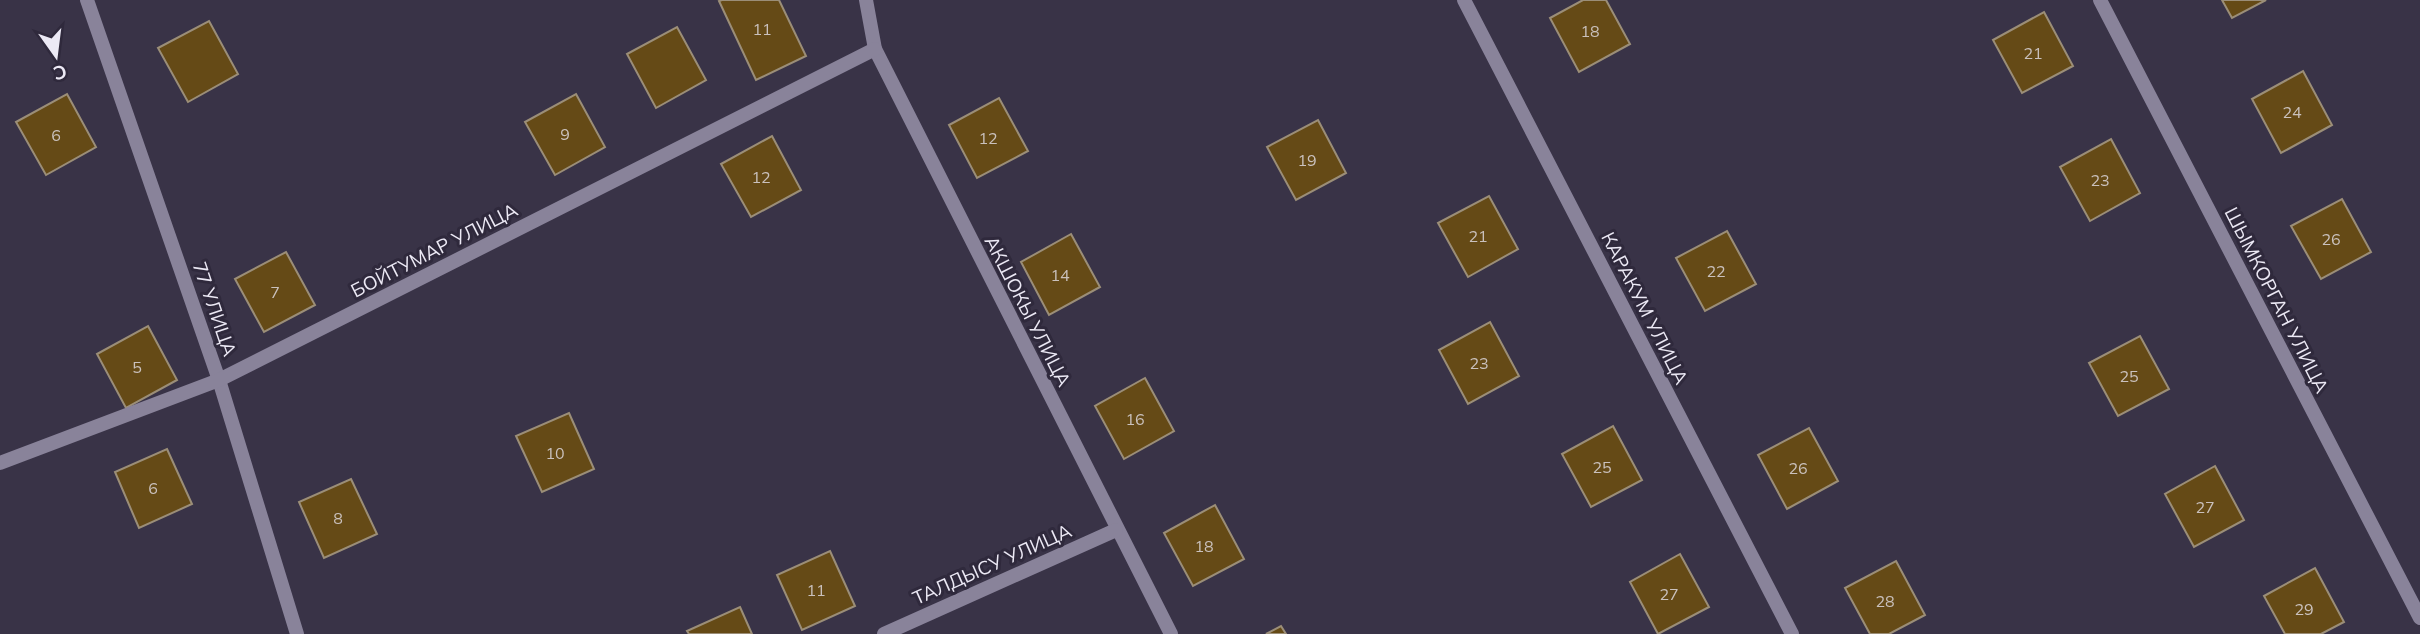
<svg xmlns="http://www.w3.org/2000/svg" width="2420" height="634" font-family="Mulish,sans-serif">
<style>
.building{fill:#654a16;stroke:#9b8e78;stroke-width:2}
.lines{fill:none;stroke-linecap:round;stroke-linejoin:round}
.minor{stroke:#89839a;stroke-width:14}
.labels{text-anchor:middle;stroke-width:6;stroke-linejoin:round;paint-order:stroke}
.number-label{font-size:16px;fill:#cac1bd}
.street-label{font-size:19px;fill:#ece9f5;stroke:#2f293c}
</style>
<rect width="100%" height="100%" fill="#393347"/>
<g class="building">
<path d="M722,0H779L806,56L756,80L719,1Z"/>
<path d="M1583,0H1606L1630,44L1579,72L1550,18Z"/>
<path d="M2222,0H2266L2232,18Z"/>
<path d="M2044,12L2073,66L2022,93L1993,40Z"/>
<path d="M209,21L238,74L188,102L158,48Z"/>
<path d="M677,27L706,80L656,108L627,54Z"/>
<path d="M2303,71L2332,125L2281,153L2252,99Z"/>
<path d="M67,94L96,147L46,175L16,122Z"/>
<path d="M576,94L605,147L555,175L525,122Z"/>
<path d="M999,98L1028,151L977,178L949,125Z"/>
<path d="M1318,120L1346,173L1296,200L1267,147Z"/>
<path d="M772,136L801,190L751,217L721,164Z"/>
<path d="M2111,139L2140,193L2090,221L2060,167Z"/>
<path d="M1489,196L1518,249L1468,277L1438,223Z"/>
<path d="M2342,199L2371,252L2321,279L2291,226Z"/>
<path d="M1727,231L1756,284L1705,311L1676,258Z"/>
<path d="M1071,234L1100,287L1049,315L1021,262Z"/>
<path d="M286,252L315,305L264,332L235,279Z"/>
<path d="M1490,322L1519,376L1468,404L1439,350Z"/>
<path d="M148,326L177,380L126,408L97,354Z"/>
<path d="M2140,336L2169,389L2118,416L2089,363Z"/>
<path d="M1145,378L1174,431L1124,459L1095,406Z"/>
<path d="M569,413L594,469L542,492L516,436Z"/>
<path d="M1613,426L1642,480L1591,507L1562,454Z"/>
<path d="M1809,428L1838,481L1787,509L1758,455Z"/>
<path d="M167,449L192,504L139,528L115,472Z"/>
<path d="M2215,466L2244,520L2194,547L2165,494Z"/>
<path d="M351,479L377,534L324,558L299,502Z"/>
<path d="M1215,505L1244,559L1193,586L1164,533Z"/>
<path d="M830,551L855,606L802,630L777,575Z"/>
<path d="M1680,554L1709,607L1658,634L1630,582Z"/>
<path d="M1896,561L1925,615L1889,634H1870L1845,588Z"/>
<path d="M2315,568L2344,622L2321,634H2285L2264,596Z"/>
<path d="M740,607L752,634H689L687,631Z"/>
<path d="M1281,626L1286,634H1266Z"/>
</g>
<g class="lines">
<g class="minor">
<path d="M87,0L219,380L297,634"/>
<path d="M866,0L875,49L1171,634"/>
<path d="M1464,0L1792,634"/>
<path d="M2100,0L2420,618"/>
<path d="M0,463L219,380L875,49"/>
<path d="M884,634L1116,530"/>
</g>
</g>
<g class="labels">
<g class="number-label">
<text x="762" y="35">11</text>
<text x="1590" y="37">18</text>
<text x="2033" y="59">21</text>
<text x="2292" y="118">24</text>
<text x="565" y="140">9</text>
<text x="56" y="141">6</text>
<text x="988" y="144">12</text>
<text x="1307" y="166">19</text>
<text x="761" y="183">12</text>
<text x="2100" y="186">23</text>
<text x="1478" y="242">21</text>
<text x="2331" y="245">26</text>
<text x="1716" y="277">22</text>
<text x="1060" y="281">14</text>
<text x="275" y="298">7</text>
<text x="1479" y="369">23</text>
<text x="137" y="373">5</text>
<text x="2129" y="382">25</text>
<text x="1135" y="425">16</text>
<text x="555" y="459">10</text>
<text x="1602" y="473">25</text>
<text x="1798" y="474">26</text>
<text x="153" y="494">6</text>
<text x="2205" y="513">27</text>
<text x="338" y="524">8</text>
<text x="1204" y="552">18</text>
<text x="816" y="596">11</text>
<text x="1669" y="600">27</text>
<text x="1885" y="607">28</text>
<text x="2304" y="615">29</text>
</g>
<g class="street-label">
<text transform="translate(434 250) rotate(-27)" y="7">БОЙТУМАР УЛИЦА</text>
<text transform="translate(2277 300) rotate(63)" y="7">ШЫМКОРГАН УЛИЦА</text>
<text transform="translate(1645 308) rotate(63)" y="7">КАРАКУМ УЛИЦА</text>
<text transform="translate(215 309) rotate(71)" y="7">77 УЛИЦА</text>
<text transform="translate(1028 311) rotate(63)" y="7">АКШОКЫ УЛИЦА</text>
<text transform="translate(992 564) rotate(-24)" y="7">ТАЛДЫСУ УЛИЦА</text>
</g>
</g>
<g transform="translate(56 56) rotate(166)" stroke="#2f293c" stroke-width="5" paint-order="stroke">
<path d="M0-5L12 26L0 18L-12 26Z" fill="#ece9f5"/>
<text y="-10" font-size="19" font-weight="bold" text-anchor="middle" fill="#ece9f5">С</text>
</g>
</svg>
